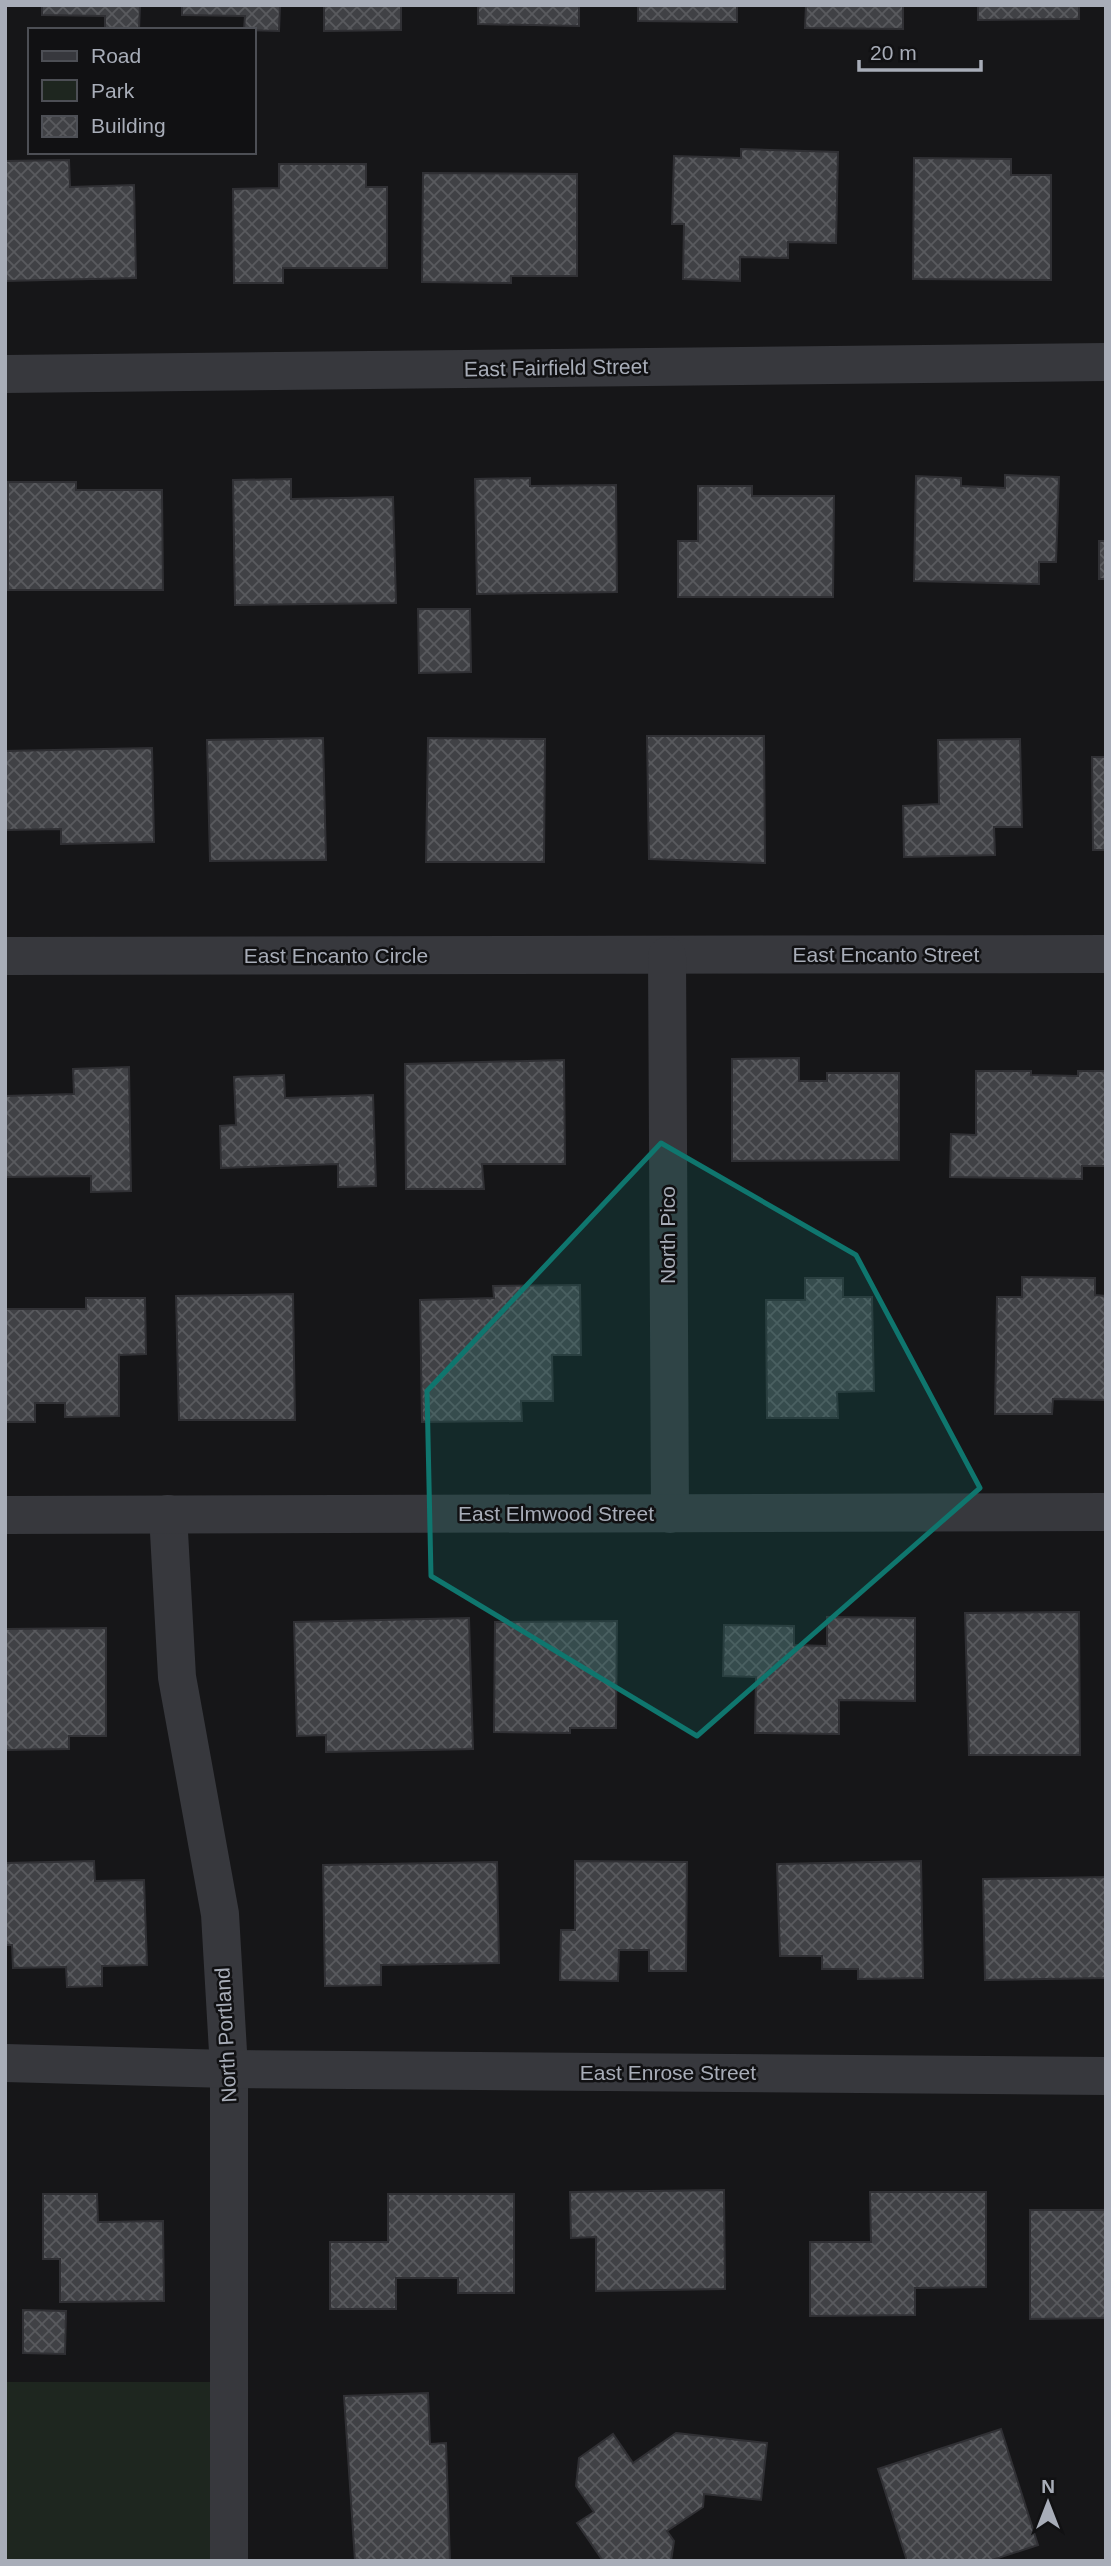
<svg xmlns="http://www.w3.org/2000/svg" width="1111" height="2566" font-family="Arial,sans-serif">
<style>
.park{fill:#1e261f}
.building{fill:url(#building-cross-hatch);stroke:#303034;stroke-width:2}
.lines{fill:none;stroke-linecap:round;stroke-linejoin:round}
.street{stroke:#37383d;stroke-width:38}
.marked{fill:#0f766e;fill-opacity:0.2;stroke:#0f766e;stroke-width:5;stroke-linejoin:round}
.labels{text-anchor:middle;stroke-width:5;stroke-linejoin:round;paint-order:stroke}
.street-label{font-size:21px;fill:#a8adb8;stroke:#111113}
</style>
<defs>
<pattern id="building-cross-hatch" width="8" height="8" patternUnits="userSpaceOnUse" patternTransform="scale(1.75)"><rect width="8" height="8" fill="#404145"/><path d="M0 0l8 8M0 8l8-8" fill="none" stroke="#595a5e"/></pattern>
</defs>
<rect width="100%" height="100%" fill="#161618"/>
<path class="park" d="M5,2382H217L218,2561H5Z"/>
<g class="building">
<path d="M42,5H140L139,30L105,29V16L42,15Z"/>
<path d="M182,5H280L279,31L244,30L245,16L182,15Z"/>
<path d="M324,5H401V30L324,31Z"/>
<path d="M478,5H579V26L478,24Z"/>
<path d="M638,5H737V22L638,21Z"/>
<path d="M806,5H903V29L805,28Z"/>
<path d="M978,5H1079V19L978,20Z"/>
<path d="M741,149L838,152L836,243L788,242V258L740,257V281L683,279L684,224H672L674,156L741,158Z"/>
<path d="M914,158L1011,159V175H1051V280L913,279Z"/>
<path d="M69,160L70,187L134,185L136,278L5,281V161Z"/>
<path d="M279,164H366V187H387V268H283V283H234L233,189L279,188Z"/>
<path d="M423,173L577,174V276H511V283L422,282Z"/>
<path d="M1005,475L1059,477L1056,562H1039V584L914,581L916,476L961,478V486L1005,488Z"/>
<path d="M530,478V486L616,485L617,592L477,594L475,479Z"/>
<path d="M291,479V499L393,497L396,603L235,605L233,480Z"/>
<path d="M8,482H76V490H162L163,590H8Z"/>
<path d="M698,486H752V496H834L833,597H678V541H698Z"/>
<rect x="1099" y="541" width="7" height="38"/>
<path d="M418,609H470L471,672L419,673Z"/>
<path d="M647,736H764L765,863L649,859Z"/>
<path d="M323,738L326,860L210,861L207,740Z"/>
<path d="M428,738L545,739L544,862H426Z"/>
<path d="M1020,739L1022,827H994L995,855L904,857L903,806L939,804L938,740Z"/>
<path d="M152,748L154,842L61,844V829L5,830V751Z"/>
<path d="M1092,757H1106V850H1093Z"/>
<path d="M799,1058V1081H827V1073H899V1160L732,1161V1059Z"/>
<path d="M564,1060L565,1164H482L484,1189H406L405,1064Z"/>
<path d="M129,1067L131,1191L91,1192V1176L5,1177V1096L74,1094L73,1069Z"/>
<path d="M976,1071H1031V1075L1078,1076V1071H1106V1166H1082V1179L950,1177L951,1134L976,1135Z"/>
<path d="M284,1075L285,1098L373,1095L376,1186L338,1187V1164L221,1168L220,1126L236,1125L234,1077Z"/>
<path d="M1022,1277L1095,1278V1295L1106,1296V1400L1053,1399L1052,1414H995L997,1297H1022Z"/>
<path d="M805,1278H843V1297H872L874,1391L837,1392L838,1418H767L766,1300H805Z"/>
<path d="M580,1285L581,1355H552L553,1401H521L522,1421L422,1422L420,1300L494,1298L493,1286Z"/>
<path d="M293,1294L295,1420H179L176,1296Z"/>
<path d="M86,1298H145L146,1354L119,1355V1416L65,1417V1403H35V1422H5V1309H86Z"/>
<path d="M1079,1612L1080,1755H969L965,1613Z"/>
<path d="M827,1617L915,1618V1701L839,1700V1734L755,1733L756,1677L723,1676L724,1625L794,1626V1645L827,1646Z"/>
<path d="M469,1618L473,1749L326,1752V1735L297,1736L294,1622Z"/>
<path d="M617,1621L616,1728H570V1733L494,1732L495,1622Z"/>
<path d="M106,1628V1736H69V1749L5,1750V1629Z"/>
<path d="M94,1861L95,1881L144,1880L147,1965L102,1966V1986L67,1987L66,1967L13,1968L12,1945H5V1863Z"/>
<path d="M575,1861L687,1862L686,1971H649V1950H619L618,1981L560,1980L561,1930H575Z"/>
<path d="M921,1861L923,1978L858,1979V1969H822V1956H780L777,1864Z"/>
<path d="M497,1862L499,1963L381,1965V1985L325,1986L323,1865Z"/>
<path d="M1106,1877V1978L985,1980L983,1879Z"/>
<path d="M724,2190L725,2289L596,2291V2237L571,2238L570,2192Z"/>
<path d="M870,2192H986V2287L915,2288V2315L810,2316V2242H871Z"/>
<path d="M43,2194H97L98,2222L163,2221L164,2301L60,2302V2259H43Z"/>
<path d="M388,2194H514V2293H458V2278H396V2309H330V2242H388Z"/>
<path d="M1030,2210H1106V2318L1030,2319Z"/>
<path d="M23,2310L66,2311L65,2354L23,2353Z"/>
<path d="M428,2393L430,2444L446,2443L450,2561H355L344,2396Z"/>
<path d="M1001,2429L1038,2545L989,2561H907L878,2469Z"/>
<path d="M676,2433L767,2443L761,2500L704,2494L703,2507L667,2531L674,2541L671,2561H603L577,2523L594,2512L576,2486L579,2458L613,2434L633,2463Z"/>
</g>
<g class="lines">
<g class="street">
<path d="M5,374L1106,362"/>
<path d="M5,956L1106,954"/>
<path d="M667,956L670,1514"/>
<path d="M168,1514L177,1677L220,1914L229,2069V2561"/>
<path d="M5,1515L1106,1512"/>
<path d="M5,2063L229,2069L1106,2076"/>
</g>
</g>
<path class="marked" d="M661,1143L856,1255L980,1488L697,1736L431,1576L427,1391Z"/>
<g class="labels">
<g class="street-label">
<text transform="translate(556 368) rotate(-1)" y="7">East Fairfield Street</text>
<text x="886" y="962">East Encanto Street</text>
<text x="336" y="963">East Encanto Circle</text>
<text transform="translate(668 1235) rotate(-90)" y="7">North Pico</text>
<text x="556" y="1521">East Elmwood Street</text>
<text transform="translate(226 2035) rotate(-93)" y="7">North Portland</text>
<text x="668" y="2080">East Enrose Street</text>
</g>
</g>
<rect width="1111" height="2566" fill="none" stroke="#a8adb8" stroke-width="14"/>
<rect x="28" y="28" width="228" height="126" fill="#111113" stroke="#4d4f55" stroke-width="2"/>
<rect x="42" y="51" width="35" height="10" fill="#37383d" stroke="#4d4f55" stroke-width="2"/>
<text x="91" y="63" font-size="21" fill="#a8adb8">Road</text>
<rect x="42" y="80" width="35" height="21" fill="#1e261f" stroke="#4d4f55" stroke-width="2"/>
<text x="91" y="98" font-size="21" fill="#a8adb8">Park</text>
<rect x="42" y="116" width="35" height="21" fill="url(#building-cross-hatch)" stroke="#4d4f55" stroke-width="2"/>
<text x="91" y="133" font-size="21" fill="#a8adb8">Building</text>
<g transform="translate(1048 2503)" stroke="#111113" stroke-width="5" paint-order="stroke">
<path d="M0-5L12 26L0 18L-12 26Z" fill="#a8adb8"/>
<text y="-10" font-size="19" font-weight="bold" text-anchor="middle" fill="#a8adb8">N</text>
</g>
<path d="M859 60v10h122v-10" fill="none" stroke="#a8adb8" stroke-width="3.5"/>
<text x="870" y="60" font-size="21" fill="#a8adb8" stroke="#111113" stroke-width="5" paint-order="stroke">20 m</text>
</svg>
